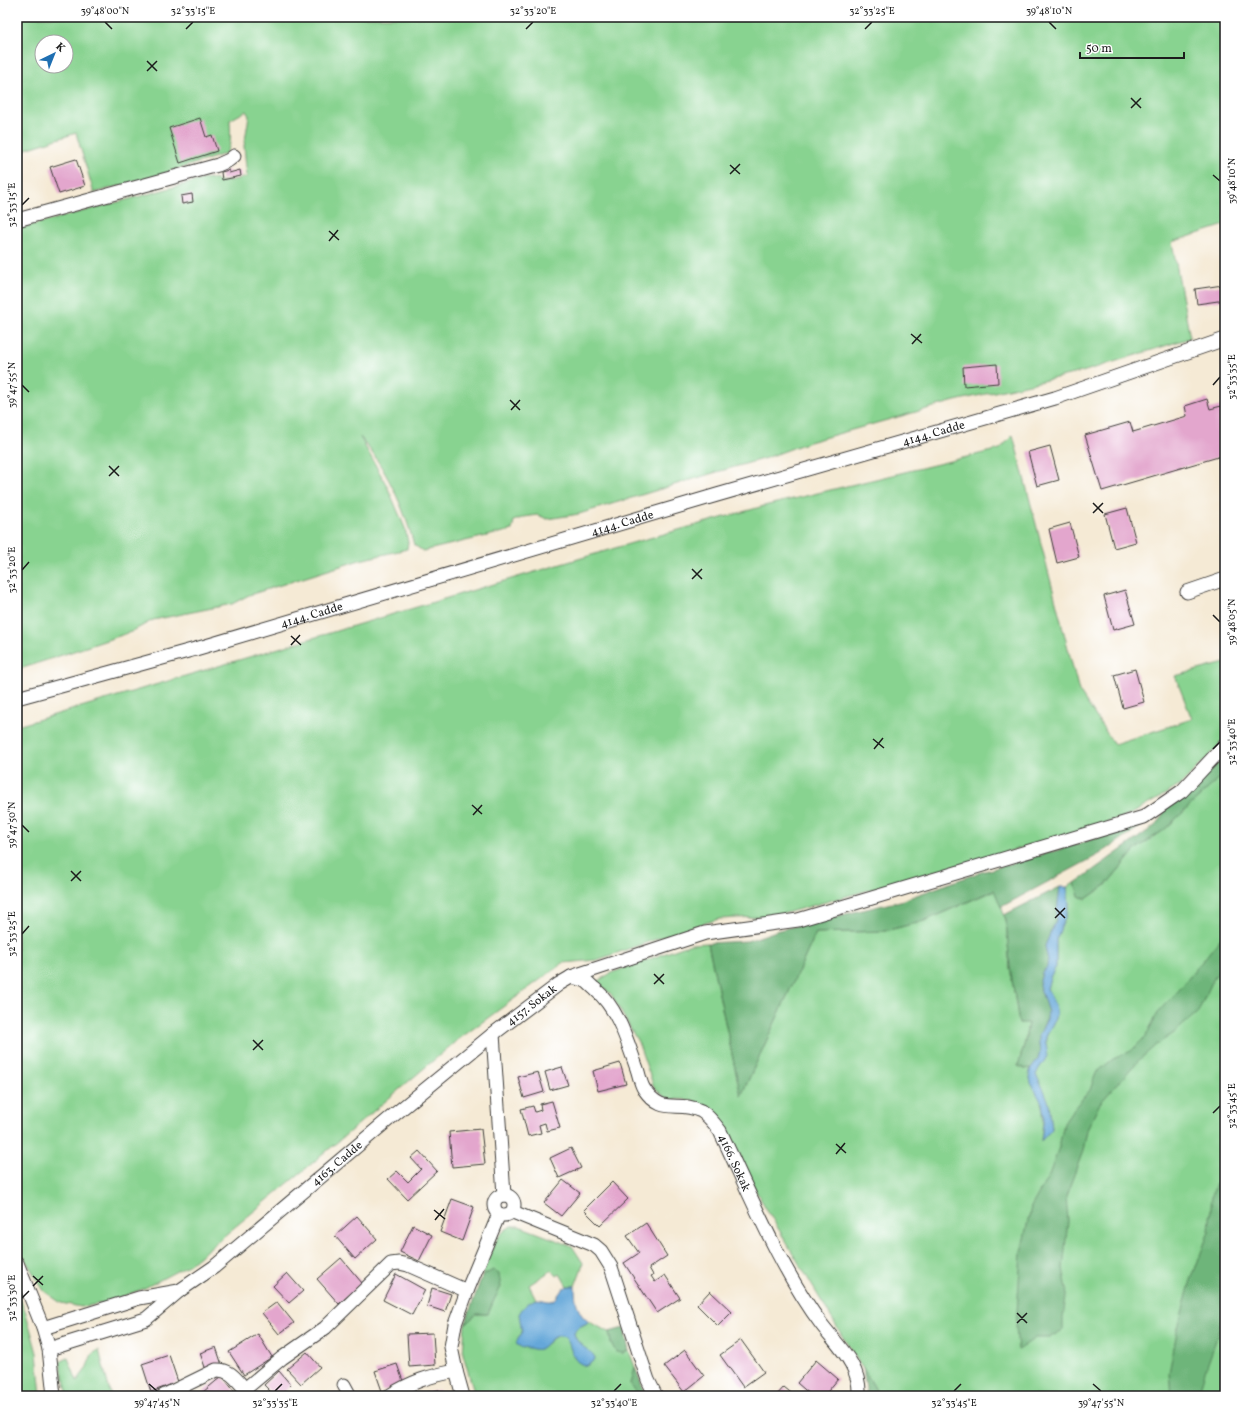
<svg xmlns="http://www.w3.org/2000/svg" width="1242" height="1413" font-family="Vollkorn,serif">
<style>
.green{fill:#88d390;stroke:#527856;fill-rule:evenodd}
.forest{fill:#6eb57a;stroke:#45684b}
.water{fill:#65a7d9;stroke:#40627a}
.building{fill:#e3a6cd}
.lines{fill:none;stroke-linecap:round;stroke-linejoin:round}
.street-casing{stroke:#3d3b38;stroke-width:15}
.street{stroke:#fff;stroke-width:13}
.ticks{fill:none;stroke:#1c1c1c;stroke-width:1.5}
.labels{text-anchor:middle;stroke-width:3;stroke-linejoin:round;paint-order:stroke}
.street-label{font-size:12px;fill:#1c1c1c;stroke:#fff}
.neatline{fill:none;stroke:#1c1c1c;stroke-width:1.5}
.ticks-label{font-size:10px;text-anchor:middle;fill:#1c1c1c}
</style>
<rect width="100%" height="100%" fill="#fff"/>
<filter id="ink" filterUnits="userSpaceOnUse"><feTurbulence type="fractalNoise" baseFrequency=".025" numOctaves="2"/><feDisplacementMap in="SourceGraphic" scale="8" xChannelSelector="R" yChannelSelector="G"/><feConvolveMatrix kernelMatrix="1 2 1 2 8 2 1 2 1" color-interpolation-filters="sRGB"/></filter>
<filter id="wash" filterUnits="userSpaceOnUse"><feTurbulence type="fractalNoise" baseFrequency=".012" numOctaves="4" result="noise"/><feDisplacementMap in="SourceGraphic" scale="16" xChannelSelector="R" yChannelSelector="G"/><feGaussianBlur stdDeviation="0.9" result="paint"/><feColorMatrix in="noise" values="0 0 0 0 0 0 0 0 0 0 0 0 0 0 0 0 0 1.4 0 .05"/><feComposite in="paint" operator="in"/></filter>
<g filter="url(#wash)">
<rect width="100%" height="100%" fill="#f5ead5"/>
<g class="green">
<path d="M17,17H1225V225L1172,242L1190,338L1082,372L955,401L809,442L766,458L710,474L579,514L547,519L538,515L524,517L514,521L512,530L423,551L414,545C404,507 386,468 360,437L387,486L405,528L408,542L407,549L360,560L249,595L232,604L153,620L131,632L17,670V229L208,178L223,182L247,177L244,146L249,116L246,111L230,120C230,131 233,146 225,154L165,173L94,193L76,133L17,152ZM42,42H66V66H42Z"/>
<path d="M1013,435L1079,691L1114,744L1192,719L1175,676L1225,663V737L1216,749L1179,786L1130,815L1082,831L775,916L719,919L688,928L597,960L563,963L455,1042L321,1156L190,1264L143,1289L104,1303L81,1307L61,1303L44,1291L17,1246V726L632,543L764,506L1000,449Z"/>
<path d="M1225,773V1396H879L873,1385L844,1339L757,1193L727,1128L693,1100L667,1099L654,1087L638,1042L611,994L596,982L611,973L691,944L708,943L741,1096L816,933L885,931L924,921L995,890L1006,920L1010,967L1019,1023L1028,1022L1025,1042L1018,1066L1025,1069L1031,1068C1027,1082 1038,1089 1041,1102C1045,1115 1042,1127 1041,1140L1052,1129C1049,1105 1047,1096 1036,1075C1039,1067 1044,1061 1047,1053C1048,1047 1044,1042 1047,1035C1050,1027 1056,1021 1056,1012C1056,1004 1050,996 1047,989L1050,977L1056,967V940L1066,915L1069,904L1067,887L1075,883L1079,896L1086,899L1106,885L1136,849L1164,830Z"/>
<path d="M512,1226H519L572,1246L583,1263L581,1270L575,1286H567L560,1274L557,1276L552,1270L529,1285L536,1299L528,1304L520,1313L522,1333L518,1338C520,1340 522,1343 524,1345C529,1350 539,1348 545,1345C549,1343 551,1338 555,1337C568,1331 571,1348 574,1357L583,1347C578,1343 575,1339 574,1333L577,1328L589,1322L609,1332L611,1343L623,1353L629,1351L635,1367L631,1384L637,1393L642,1396H475L463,1354L465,1324L477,1314H488L493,1302V1271L482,1276C489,1259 493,1234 512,1226Z"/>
<path d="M17,1291L26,1313L37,1353L41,1396H17Z"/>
<path d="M99,1350L111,1396H68L60,1362L68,1358L77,1381L86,1369L92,1354Z"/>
</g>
<g class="forest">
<path d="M1225,753L1224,774L1164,830L1136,849L1106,885L1086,899L1079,896L1075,883L1156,825L1167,807L1216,765Z"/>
<path d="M1147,822L1100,854L1001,907L994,890L924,921L885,931L816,933L741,1096L708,943L747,941L779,930L900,901L978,873L1062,849Z"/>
<path d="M1060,887L1056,920L1045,946L1048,961L1047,967L1042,973L1039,985L1048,1012L1047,1019L1043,1026L1039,1044L1040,1051L1038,1059L1031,1068L1025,1069L1018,1066L1025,1042L1028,1023H1019L1010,967L1006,920L1004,915Z"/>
<path d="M1225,933V961L1213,980L1198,1012L1174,1033L1156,1045L1138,1061L1100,1103L1087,1130L1083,1151L1066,1196L1068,1220L1063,1268L1067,1289L1063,1318V1330L1049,1338H1035L1018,1350L1016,1327L1021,1252L1031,1207L1049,1175L1059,1147L1064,1123L1075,1107L1090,1090L1096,1073L1113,1059L1131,1051L1146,1036L1158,1012L1179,990Z"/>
<path d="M1225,1158V1303C1221,1335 1205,1365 1198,1396H1171L1169,1373L1177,1331L1191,1280L1209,1231L1212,1195Z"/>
<path d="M493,1270L499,1274L501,1287L493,1302L488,1314H477L465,1324L482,1276Z"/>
<path d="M624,1328L629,1351L623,1353L616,1352L611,1343L609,1332Z"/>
<path d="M635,1367L646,1396C638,1396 635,1390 631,1384Z"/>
<path d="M863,1368L873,1385L879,1396H867Z"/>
</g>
<g class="water">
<path d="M1060,887H1067L1069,904L1066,915L1056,940V967L1050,977L1047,989C1050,996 1056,1004 1056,1012C1056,1021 1050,1027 1047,1035C1043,1042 1049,1049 1047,1056C1044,1063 1038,1068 1036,1075L1044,1090L1049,1103L1052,1129L1041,1141L1044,1116L1042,1103L1031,1083L1029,1074L1031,1068L1038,1059L1040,1051L1039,1044V1035L1047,1019L1048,1012L1039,985L1042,973L1047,967L1048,961L1045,946L1056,920Z"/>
<path d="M569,1286H575C575,1300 577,1314 589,1322L577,1328L574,1333C576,1345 588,1348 595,1357L592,1362L586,1366C581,1364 576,1362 574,1357C569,1349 569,1331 555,1337C549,1339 546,1346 540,1349C534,1351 528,1346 522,1348L516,1344L518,1338L522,1333L519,1314C522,1308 531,1299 538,1299C543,1299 549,1303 554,1300C560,1295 560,1288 569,1286Z"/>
</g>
<g id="blocks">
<g class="building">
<path d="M200,118L206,137L212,135L217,151L180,163L169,128Z"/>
<path d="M76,159L85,186L59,194L50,167Z"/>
<path d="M229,170V173L240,170L241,176L222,180L221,172Z"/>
<path d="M192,194L193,202L182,204L181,196Z"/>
<path d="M1223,285L1225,300L1197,304L1195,289Z"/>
<path d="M997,364L998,383L964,386L963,367Z"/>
<path d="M1207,399L1210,409L1225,405V455L1102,491L1085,435L1130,422L1133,432L1187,416L1185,406Z"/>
<path d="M1050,446L1059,480L1037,486L1028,452Z"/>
<path d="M1127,508L1136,542L1114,548L1105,514Z"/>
<path d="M1070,523L1079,557L1057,563L1049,529Z"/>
<path d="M1125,590L1135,624L1113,630L1104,596Z"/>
<path d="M1135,669L1144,702L1123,708L1114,675Z"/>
<path d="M620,1063L626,1084L598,1091L593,1071Z"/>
<path d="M562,1067L568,1085L550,1090L545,1072Z"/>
<path d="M538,1072L544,1092L524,1098L518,1077Z"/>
<path d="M552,1101L560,1128L547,1131L545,1123L539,1125L541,1133L528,1136L521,1109L533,1106L535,1112L541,1110L540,1104Z"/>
<path d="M481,1129L485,1164L452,1167L449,1132Z"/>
<path d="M571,1148L581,1168L559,1178L550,1158Z"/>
<path d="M419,1151L437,1171L407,1199L388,1179L397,1171L408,1182L421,1169L411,1158Z"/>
<path d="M563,1180L580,1193L561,1216L544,1203Z"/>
<path d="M612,1182L628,1199L600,1226L584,1210Z"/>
<path d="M452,1199L474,1207L462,1241L440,1232Z"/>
<path d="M357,1216L377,1239L355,1259L335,1236Z"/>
<path d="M646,1223L667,1256L649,1268L653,1275L651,1276L655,1282L665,1275L680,1298L657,1313L624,1263L639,1253L627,1236Z"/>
<path d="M413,1225L432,1235L419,1261L400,1252Z"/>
<path d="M341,1258L362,1283L339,1304L317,1279Z"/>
<path d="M287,1273L303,1291L289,1303L273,1286Z"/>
<path d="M396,1274L425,1290L412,1315L383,1300Z"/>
<path d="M432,1288L451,1294L445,1312L427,1306Z"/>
<path d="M710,1291L732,1312L718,1326L697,1305Z"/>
<path d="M277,1302L294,1323L279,1334L262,1313Z"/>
<path d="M433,1333L435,1365L409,1367L407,1334Z"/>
<path d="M258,1334L272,1357L244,1375L229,1352Z"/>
<path d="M741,1340L764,1372L743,1387L720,1355Z"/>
<path d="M216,1347L222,1365L206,1370L200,1353Z"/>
<path d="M685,1350L704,1376L684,1392L664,1366Z"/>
<path d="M307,1352L320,1367L301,1384L287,1369Z"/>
<path d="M169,1355L178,1382L151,1392L142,1364Z"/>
<path d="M816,1360L838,1379L824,1396H812L797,1383Z"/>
<path d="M397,1364L404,1384L382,1391L375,1371Z"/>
<path d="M279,1371L291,1385L280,1396H275L264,1385Z"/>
<path d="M222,1376L235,1392L230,1396H206L203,1392Z"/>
<path d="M784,1387L795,1396H776Z"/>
<path d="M439,1390L441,1396H422L421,1394Z"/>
</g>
</g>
</g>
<g filter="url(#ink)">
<use href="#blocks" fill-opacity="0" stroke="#3d3b38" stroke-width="1"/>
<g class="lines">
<defs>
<g id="street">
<path d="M17,220L218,165L229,160L234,156"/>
<path d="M1187,592L1225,579"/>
<path id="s1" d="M17,698L199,648L717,495L1055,398L1225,339"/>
<path id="s2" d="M571,977C575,978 582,979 586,981C589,983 592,987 595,989C618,1009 626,1038 636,1066C639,1073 640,1083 644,1089C663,1117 677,1099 701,1111C709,1116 714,1123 720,1131C750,1194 780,1269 822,1325C839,1347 861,1366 859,1396"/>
<path d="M493,1034L504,1195"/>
<circle cx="504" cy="1205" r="10"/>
<path d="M513,1212L594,1245L601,1251L611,1267L642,1362L648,1380L656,1396"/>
<path d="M17,1263L43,1328L49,1349L54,1396"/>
<path d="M43,1328L139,1298L179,1291"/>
<path id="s3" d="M49,1349L146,1319L179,1291L214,1267L389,1119L493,1034L559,984L571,977L705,933L798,920L1144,817L1182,791L1225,745"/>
<path d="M344,1385L350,1396"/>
<path d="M163,1396L216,1370C230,1369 236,1379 245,1389"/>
<path d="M244,1396L245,1389L282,1358L325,1328L391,1264L399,1263L408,1265L467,1291"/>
<path d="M389,1396C411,1382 429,1376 456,1371"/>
<path d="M463,1396L456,1371L451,1347L455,1324L467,1291L499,1214"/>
</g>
</defs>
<use href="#street" class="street-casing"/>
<use href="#street" class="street"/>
</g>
</g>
<path class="ticks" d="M105,22L112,29M1049,22L1056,29M186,29L193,22M526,29L533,22M865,29L872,22M147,61L157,71M147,71L157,61M1131,98L1141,108M1131,108L1141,98M730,165L740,174M730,174L740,164M1213,175L1220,181M22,205L29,198M329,231L339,240M329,241L338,230M911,334L922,343M912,344L921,334M22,385L29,392M1213,385L1220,377M510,400L520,410M511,410L520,400M109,466L119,476M109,476L119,466M1093,503L1103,513M1093,513L1103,503M692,569L702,579M22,570L29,562M692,579L702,569M1213,615L1220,622M291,636L301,645M291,645L300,635M873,739L884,748M874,749L883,738M1213,749L1220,742M472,805L482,814M473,815L482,805M22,825L29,832M71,871L81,881M71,881L81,871M1055,908L1065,918M1055,918L1065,908M22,934L29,926M654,974L664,984M654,984L664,974M253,1040L263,1050M253,1050L263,1040M1213,1113L1220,1106M836,1144L846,1153M836,1154L845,1143M434,1210L445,1219M435,1220L444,1209M33,1276L43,1285M33,1286L43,1276M22,1298L29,1291M1017,1313L1027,1323M1017,1323L1027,1313M149,1384L157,1391M1093,1384L1101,1391M275,1391L282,1384M614,1391L621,1384M954,1391L961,1384"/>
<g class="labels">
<g class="street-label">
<text dy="4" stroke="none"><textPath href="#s1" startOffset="954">4144. Cadde</textPath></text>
<text dy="4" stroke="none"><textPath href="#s1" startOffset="630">4144. Cadde</textPath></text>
<text dy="4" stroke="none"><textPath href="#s1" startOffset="306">4144. Cadde</textPath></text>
<text dy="4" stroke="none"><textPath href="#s3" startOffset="599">4157. Sokak</textPath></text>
<text dy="4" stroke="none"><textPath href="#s2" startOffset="267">4166. Sokak</textPath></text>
<text dy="4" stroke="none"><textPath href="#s3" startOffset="348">4163. Cadde</textPath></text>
</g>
</g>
<rect width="1242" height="1413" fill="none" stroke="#fff" stroke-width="44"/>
<g transform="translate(54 54) rotate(43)"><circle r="19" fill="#ffffff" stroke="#a4a4a4"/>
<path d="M0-3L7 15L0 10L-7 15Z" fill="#1f6fb2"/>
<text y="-6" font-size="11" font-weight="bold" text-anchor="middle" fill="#1c1c1c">K</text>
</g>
<path d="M1080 52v6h104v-6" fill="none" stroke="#1c1c1c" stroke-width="2"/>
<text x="1086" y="52" font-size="12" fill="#1c1c1c" stroke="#ffffff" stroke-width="3" paint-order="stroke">50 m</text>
<rect x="22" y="22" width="1198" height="1369" class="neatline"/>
<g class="ticks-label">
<text x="105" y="14">39°48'00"N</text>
<text x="193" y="14">32°33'15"E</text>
<text x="533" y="14">32°33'20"E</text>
<text x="872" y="14">32°33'25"E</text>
<text x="1049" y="14">39°48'10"N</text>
<text transform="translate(1231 181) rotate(-90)" y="4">39°48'10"N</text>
<text transform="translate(11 205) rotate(-90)" y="4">32°33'15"E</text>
<text transform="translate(1231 377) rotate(-90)" y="4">32°33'35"E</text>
<text transform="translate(11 385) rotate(-90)" y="4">39°47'55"N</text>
<text transform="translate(11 570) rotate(-90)" y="4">32°33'20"E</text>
<text transform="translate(1231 622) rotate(-90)" y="4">39°48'05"N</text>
<text transform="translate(1231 742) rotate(-90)" y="4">32°33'40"E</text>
<text transform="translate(11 825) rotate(-90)" y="4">39°47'50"N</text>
<text transform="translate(11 934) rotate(-90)" y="4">32°33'25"E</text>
<text transform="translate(1231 1106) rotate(-90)" y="4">32°33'45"E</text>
<text transform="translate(11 1298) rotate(-90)" y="4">32°33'30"E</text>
<text x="157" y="1406">39°47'45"N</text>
<text x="275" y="1406">32°33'35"E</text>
<text x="614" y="1406">32°33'40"E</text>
<text x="954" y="1406">32°33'45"E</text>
<text x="1101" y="1406">39°47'55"N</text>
</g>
</svg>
